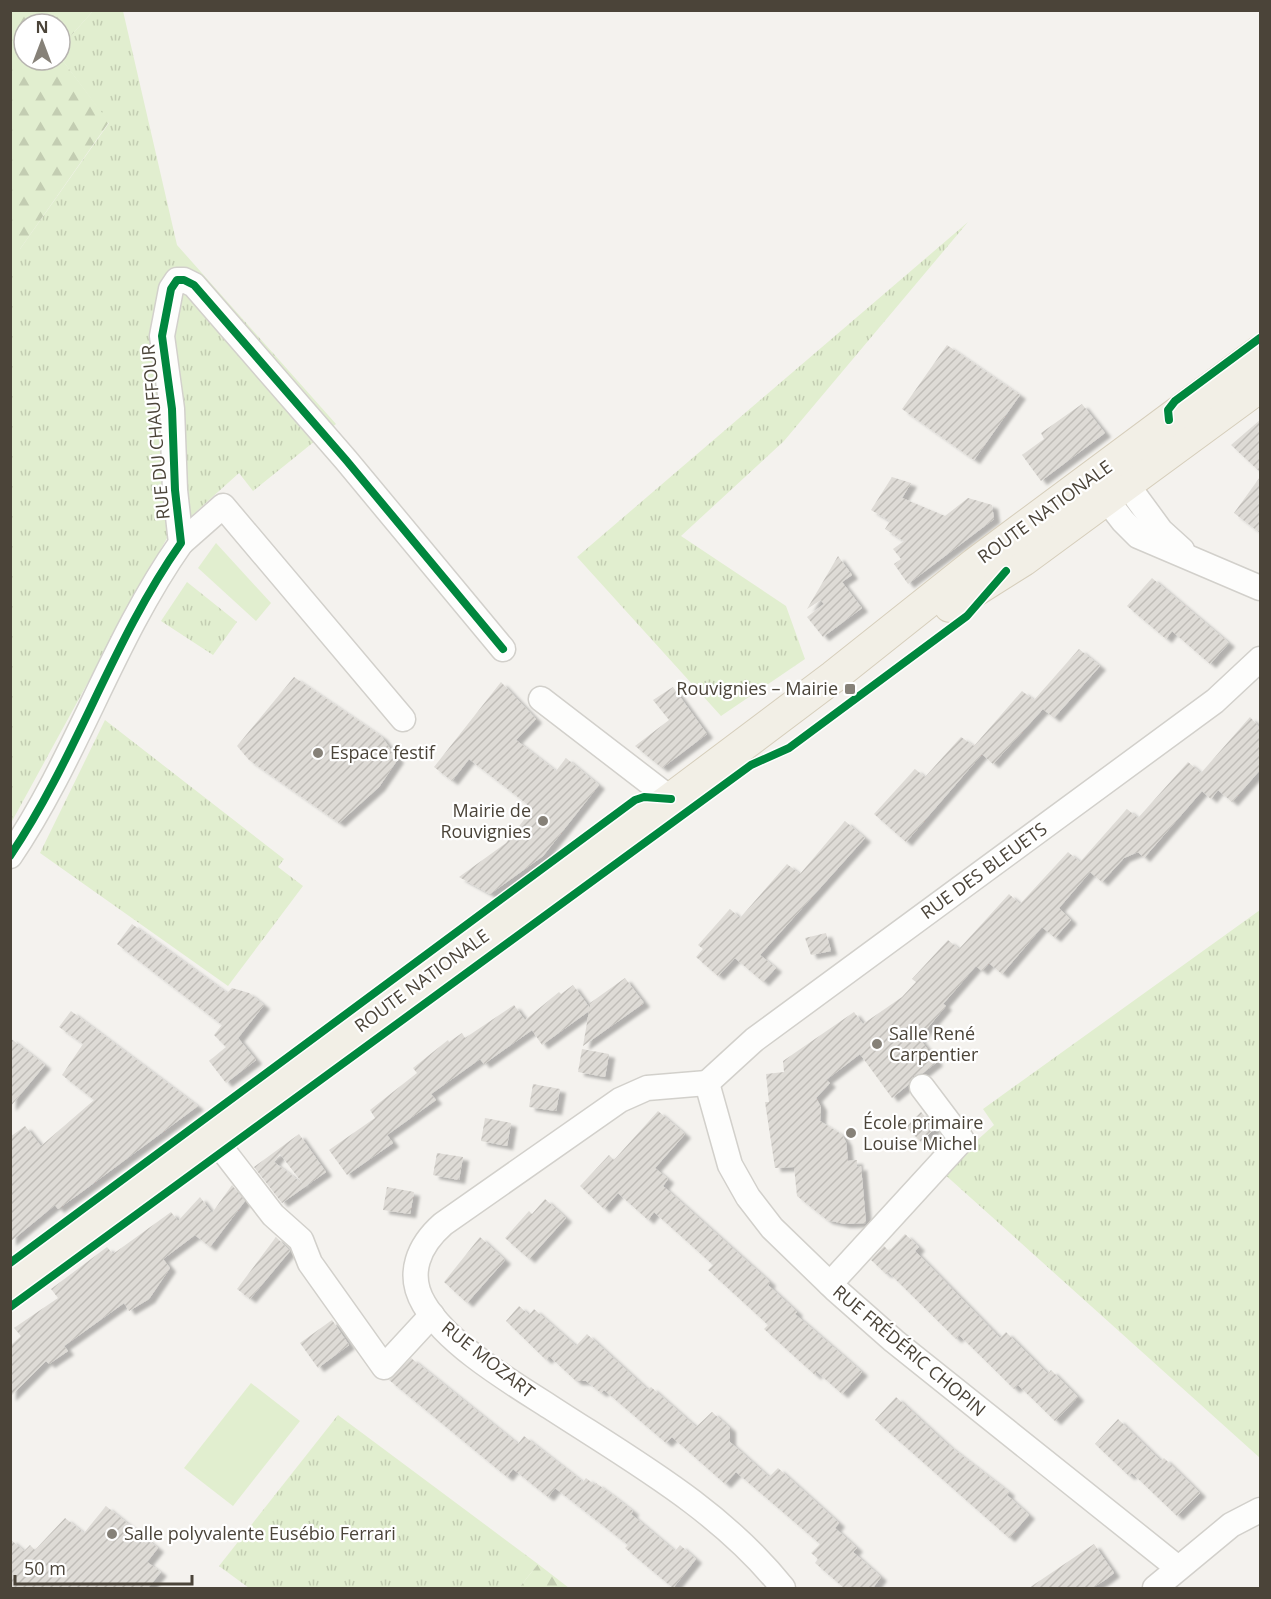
<svg xmlns="http://www.w3.org/2000/svg" width="1271" height="1599" font-family="'Open Sans',sans-serif">
<style>
.grass{fill:url(#grass-tufts)}
.forest{fill:url(#forest-firs)}
.garden{fill:#e1eecf}
.building{fill:url(#building-hatch);fill-rule:evenodd;filter:url(#shadow)}
.lines{fill:none;stroke-linecap:round;stroke-linejoin:round}
.minor-casing{stroke:#d2d0cb;stroke-width:27}
.major-casing{stroke:#d6cebb;stroke-width:34}
.minor{stroke:#fdfdfc;stroke-width:24}
.major{stroke:#f2efe6;stroke-width:32}
.cycleway-casing{stroke:#fff;stroke-width:11}
.cycleway{stroke:#00873e;stroke-width:8}
.poi-dot{fill:#868178;stroke:#fff;stroke-width:2}
.labels{text-anchor:middle;stroke-width:4.5;stroke-linejoin:round;paint-order:stroke}
.street-label{font-size:18px;fill:#4b4439;stroke:#fff}
.poi-label{font-size:18px;fill:#4b4439;stroke:#fff;text-anchor:start}
</style>
<defs>
<pattern id="grass-tufts" width="24" height="20" patternUnits="userSpaceOnUse" patternTransform="scale(1.5)"><rect width="24" height="20" fill="#e1eecf"/><path d="M3 7l-1-3M5 7V3M7 7l1-3M15 17l-1-3M17 17v-4M19 17l1-3" fill="none" stroke="#c3cdb2"/></pattern>
<pattern id="forest-firs" width="22" height="20" patternUnits="userSpaceOnUse" patternTransform="scale(1.5)"><rect width="22" height="20" fill="#e1eecf"/><path d="M5 1l3.5 6h-7zM16 11l3.5 6h-7z" fill="#c3cdb2"/></pattern>
<pattern id="building-hatch" width="6" height="6" patternUnits="userSpaceOnUse" patternTransform="scale(1.5)"><rect width="6" height="6" fill="#dedbd6"/><path d="M-1 1l2-2M0 6l6-6M5 7l2-2" fill="none" stroke="#c0bdb8"/></pattern>
<filter id="shadow"><feDropShadow dx="6" dy="4" stdDeviation="1.5" flood-color="#0004"/></filter>
</defs>
<rect width="100%" height="100%" fill="#f4f2ee"/>
<g class="grass">
<path d="M93,11H123L177,245L336,424L253,491L239,473L167,538L11,823V249H20L109,123L60,57V48Z"/>
<path d="M968,222L784,441L681,536L786,606L805,659L721,716L577,557Z"/>
<path d="M187,582L237,622L213,655L161,621Z"/>
<path d="M105,720L284,859L278,867L303,886L228,986L40,853Z"/>
<path d="M1260,910V1458L942,1172L994,1125L983,1109Z"/>
<path d="M338,1415L538,1564L519,1588H249L219,1566Z"/>
</g>
<g class="forest">
<path d="M10,11H93L60,48V24H24V60H60V57L109,122L20,249H11Z"/>
<path d="M538,1564L569,1588H519Z"/>
</g>
<g class="garden">
<path d="M216,543L271,603L256,621L198,568Z"/>
<path d="M251,1383L300,1421L233,1506L184,1468Z"/>
</g>
<g class="building">
<path d="M947,345L1020,395L974,460L902,409Z"/>
<path d="M1082,404L1105,433L1041,481L1022,455L1044,439L1041,433Z"/>
<path d="M1260,420V472L1231,445Z"/>
<path d="M892,477L911,483L902,498L945,516L968,498L992,505L994,519L908,584L894,564L901,559L893,549L904,541L885,529L890,521L871,510Z"/>
<path d="M1260,477V533L1234,513Z"/>
<path d="M838,556L852,575L842,582L862,608L823,637L807,617L824,604L821,600L807,609Z"/>
<path d="M1152,578L1229,643L1210,664L1172,631L1166,639L1127,606Z"/>
<path d="M1079,649L1100,666L1054,718L1043,709L993,764L982,754L906,842L874,814L915,769L925,777L961,737L974,746L1022,691L1034,700Z"/>
<path d="M294,677L381,736L398,759L379,787L339,823L249,760L237,746Z"/>
<path d="M501,682L536,719L516,740L556,771L566,758L599,785L543,856L490,894L459,877L506,843L530,812L525,807L527,804L469,759L452,781L434,767Z"/>
<path d="M673,687L707,734L662,768L635,746L669,720L653,700Z"/>
<path d="M1250,717L1260,728V770L1232,802L1218,790L1211,799L1202,791L1144,858L1138,852L1124,858L1102,882L1090,872L1059,908L1071,920L1055,938L1042,927L1002,974L989,963L982,971L976,966L943,1004L946,1006L919,1038L937,1062L923,1073L913,1076L908,1085L892,1098L860,1054L826,1080L830,1083L816,1098L821,1107L820,1121L841,1134L846,1142L848,1161L857,1160V1167L861,1166L866,1223L845,1224L827,1220L797,1196L794,1167L775,1168L765,1102H769L766,1074L784,1072L783,1061L854,1012L863,1024L902,997L916,982L912,979L948,940L959,949L1009,894L1020,904L1068,852L1080,862L1127,809L1138,818L1188,762L1201,773Z"/>
<path d="M845,821L865,838L760,955L776,968L763,982L735,958L718,976L696,957L703,949L698,945L730,909L740,918L787,864L800,874Z"/>
<path d="M132,924L227,993L232,988L249,993L264,1005L238,1038L256,1060L226,1083L209,1061L226,1047L214,1035L222,1025L117,944Z"/>
<path d="M826,933L831,951L811,955L805,938Z"/>
<path d="M625,978L644,1003L583,1046L589,1011L542,1045L532,1030L484,1064L480,1059L431,1094L436,1100L387,1135L393,1143L347,1175L329,1150L375,1118L370,1110L417,1073L413,1068L448,1040L449,1042L462,1033L465,1038L514,1005L525,1020L559,992L561,994L573,985L590,1008V1003Z"/>
<path d="M71,1011L198,1106L83,1191L58,1209L55,1205L10,1242V1137L25,1126L41,1146L94,1100L62,1075L83,1044L59,1027Z"/>
<path d="M10,1038L45,1065L10,1107Z"/>
<path d="M582,1049L609,1054L605,1077L578,1072Z"/>
<path d="M533,1084L560,1089L556,1111L529,1107Z"/>
<path d="M658,1111L685,1134L655,1168L668,1179L663,1186L770,1282L768,1285L797,1312L795,1314L862,1372L842,1394L816,1371V1376L764,1329L768,1325L708,1270L713,1265L654,1212L648,1220L618,1193L604,1209L580,1186L609,1155L614,1160Z"/>
<path d="M921,1112L935,1128L921,1142L906,1127Z"/>
<path d="M485,1118L511,1123L507,1146L481,1141Z"/>
<path d="M299,1134L326,1172L282,1203L254,1167ZM280,1154L303,1184L274,1162Z"/>
<path d="M437,1153L463,1157L459,1180L433,1175Z"/>
<path d="M232,1185L245,1201L210,1247L195,1235L163,1259L170,1268L149,1299L129,1311L124,1303L64,1346L68,1351L49,1364L46,1361L10,1397V1346L21,1336L14,1328L58,1298L51,1289L107,1247L113,1254L171,1212L178,1221L200,1197L212,1213Z"/>
<path d="M387,1187L414,1192L410,1214L383,1210Z"/>
<path d="M545,1199L566,1218L529,1259L505,1238L529,1211L532,1214Z"/>
<path d="M905,1234L919,1247L915,1251L1000,1338L1006,1332L1048,1374L1051,1370L1078,1397L1055,1421L1018,1385L1014,1389L959,1335L956,1339L888,1272L886,1274L871,1260L884,1246L889,1251Z"/>
<path d="M276,1237L290,1251L250,1299L237,1289Z"/>
<path d="M480,1237L505,1260L467,1303L444,1282Z"/>
<path d="M519,1306L529,1315L534,1309L576,1346L587,1334L648,1390L651,1387L696,1427L712,1412L730,1428V1442L769,1477L778,1468L839,1523L835,1528L857,1548L853,1552L881,1577L873,1588H844L815,1563L818,1559L811,1553L820,1544L736,1472L725,1484L672,1437L666,1443L604,1390L601,1393L586,1381H576L549,1356L546,1360L506,1321Z"/>
<path d="M332,1320L349,1345L318,1368L300,1343Z"/>
<path d="M411,1358L518,1444L524,1436L583,1482L586,1478L595,1485L596,1483L615,1497L633,1511L631,1514L675,1551L680,1545L696,1559L673,1588L625,1548L628,1545L555,1488L548,1497L513,1469L507,1477L389,1380Z"/>
<path d="M896,1397L948,1445L1009,1492L1007,1495L1029,1515L1009,1538L875,1420Z"/>
<path d="M1118,1419L1161,1461L1164,1458L1200,1493L1177,1516L1132,1473L1129,1476L1095,1444Z"/>
<path d="M106,1506L158,1548L147,1562L161,1572L148,1588H10V1539L24,1551L30,1545L35,1550L65,1518L84,1533Z"/>
<path d="M1094,1544L1114,1573L1105,1580L1092,1588H1029Z"/>
</g>
<g class="lines">
<defs>
<g id="minor">
<path d="M1117,471L1161,531L1182,550"/>
<path d="M1096,486L1123,521L1138,536L1260,588"/>
<path d="M181,543L223,506L403,719"/>
<path d="M541,699L671,799"/>
<path d="M10,856C77,757 112,641 181,543L175,490L172,409L162,336L171,289L177,280H184L194,285L346,460L503,649"/>
<path d="M707,1083L647,1088L620,1100L443,1224C419,1245 406,1274 424,1304C448,1345 511,1382 550,1407C633,1461 721,1510 783,1588"/>
<path d="M707,1083L754,1040L1215,701L1260,659"/>
<path d="M707,1083L730,1165L748,1197L772,1228L835,1289L894,1341L1178,1568"/>
<path d="M212,1136L273,1215L301,1240L310,1263L384,1367L432,1315"/>
<path d="M830,1284L962,1140L922,1087"/>
<path d="M1155,1588L1231,1525L1260,1510"/>
</g>
<g id="major">
<path d="M950,606L1023,560L1260,386"/>
<path d="M10,1284L671,799L833,677L975,564L1260,352"/>
</g>
</defs>
<use href="#minor" class="minor-casing"/>
<use href="#major" class="major-casing"/>
<use href="#minor" class="minor"/>
<use href="#major" class="major"/>
<defs>
<g id="cycleway">
<path d="M1169,420L1168,410L1175,401L1260,338"/>
<path d="M10,856C77,757 112,641 181,543L175,490L172,409L162,336L171,289L177,280H184L194,285L346,460L503,649"/>
<path d="M10,1263L635,800L644,797L671,799"/>
<path d="M10,1307L751,765L789,748L967,616L1006,571"/>
</g>
</defs>
<use href="#cycleway" class="cycleway-casing"/>
<use href="#cycleway" class="cycleway"/>
</g>
<g class="poi-dot">
<rect x="844" y="683" width="12" height="12" rx="3"/>
<circle cx="318" cy="753" r="6"/>
<circle cx="543" cy="821" r="6"/>
<circle cx="877" cy="1044" r="6"/>
<circle cx="851" cy="1133" r="6"/>
<circle cx="112" cy="1534" r="6"/>
</g>
<g class="labels">
<g class="street-label">
<text transform="translate(156 432) rotate(-95)" y="6">RUE DU CHAUFFOUR</text>
<text transform="translate(1045 512) rotate(-36)" y="6">ROUTE NATIONALE</text>
<text transform="translate(984 871) rotate(-36)" y="6">RUE DES BLEUETS</text>
<text transform="translate(422 981) rotate(-36)" y="6">ROUTE NATIONALE</text>
<text transform="translate(909 1351) rotate(40)" y="6">RUE FRÉDÉRIC CHOPIN</text>
<text transform="translate(488 1360) rotate(38)" y="6">RUE MOZART</text>
</g>
<g class="poi-label">
<text x="838" y="695" text-anchor="end">Rouvignies – Mairie</text>
<text x="330" y="759">Espace festif</text>
<text x="531" y="817" text-anchor="end">Mairie de<tspan x="531" dy="21">Rouvignies</tspan></text>
<text x="889" y="1040">Salle René<tspan x="889" dy="21">Carpentier</tspan></text>
<text x="863" y="1129">École primaire<tspan x="863" dy="21">Louise Michel</tspan></text>
<text x="124" y="1540">Salle polyvalente Eusébio Ferrari</text>
</g>
</g>
<rect width="1271" height="1599" fill="none" stroke="#4b4439" stroke-width="24"/>
<g transform="translate(42 42)"><circle r="28" fill="#ffffff" stroke="#b7b4b0" stroke-width="1.5"/>
<path d="M0-4.5L10 22L0 15L-10 22Z" fill="#868178"/>
<text y="-9" font-size="16" font-weight="bold" text-anchor="middle" fill="#4b4439">N</text>
</g>
<path d="M15 1575v9h177v-9" fill="none" stroke="#4b4439" stroke-width="3"/>
<text x="24" y="1575" font-size="18" fill="#4b4439" stroke="#ffffff" stroke-width="4.5" paint-order="stroke">50 m</text>
</svg>
